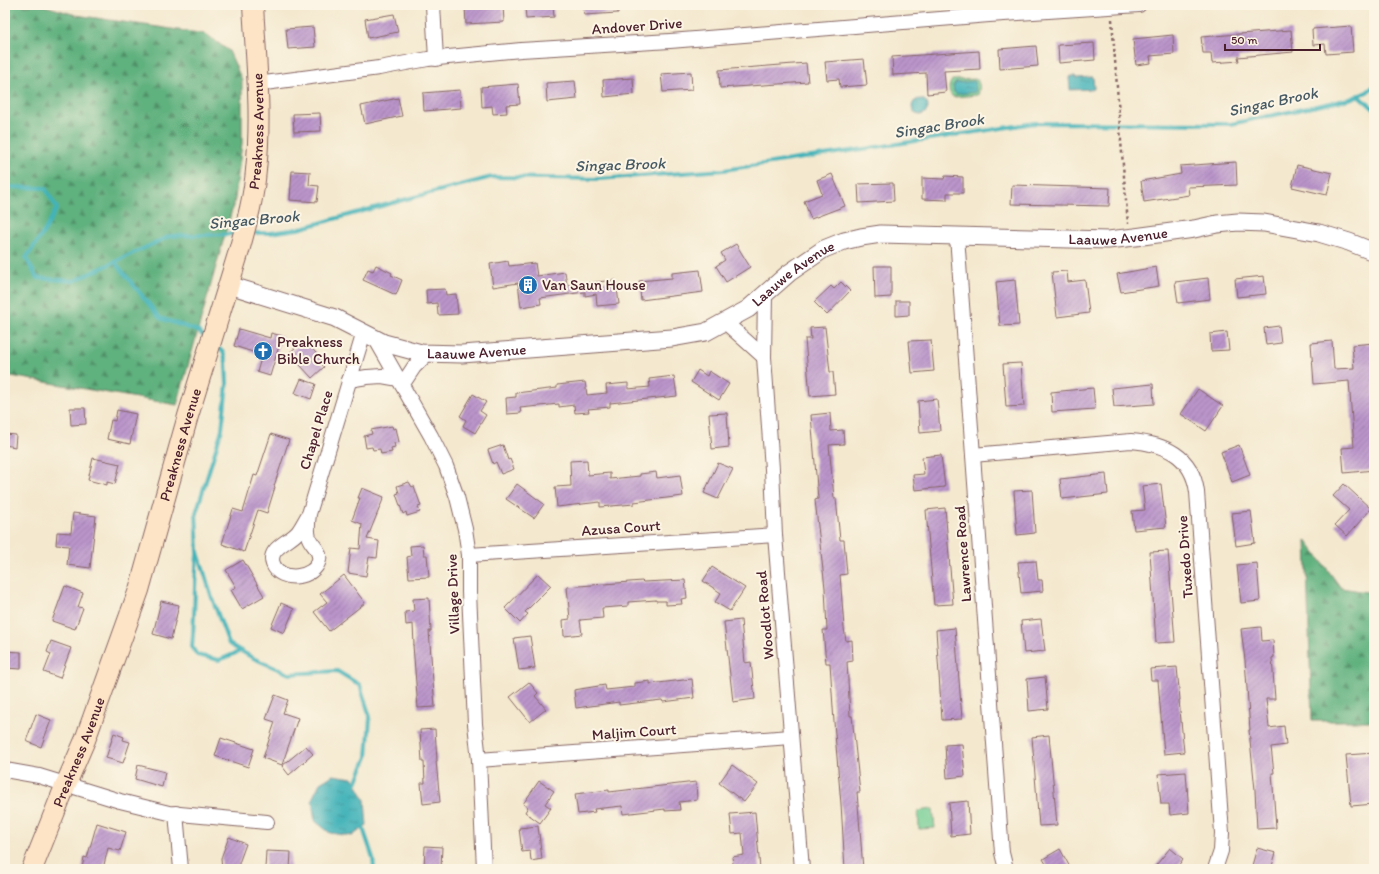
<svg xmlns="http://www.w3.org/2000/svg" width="1379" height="874" font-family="Itim,sans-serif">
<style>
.forest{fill:url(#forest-firs);stroke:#546854}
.pitch{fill:#74ce94;stroke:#5f7660}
.water{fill:url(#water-ripples);stroke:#466972}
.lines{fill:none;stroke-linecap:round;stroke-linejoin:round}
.stream{stroke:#42b3b9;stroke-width:4}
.building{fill:url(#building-hatch)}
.minor-casing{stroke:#866664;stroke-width:16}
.tertiary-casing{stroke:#866664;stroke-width:19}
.secondary-casing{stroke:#866664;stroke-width:22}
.path{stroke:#866664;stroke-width:2.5;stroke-dasharray:3 3;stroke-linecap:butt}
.minor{stroke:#fff;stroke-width:14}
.tertiary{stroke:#fff;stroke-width:17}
.secondary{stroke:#fee4c6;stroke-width:20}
.labels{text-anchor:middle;stroke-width:4;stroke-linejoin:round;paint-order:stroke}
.street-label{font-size:15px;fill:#4a1f2b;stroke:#fcf5e5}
.poi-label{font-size:15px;fill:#4a1f2b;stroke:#fcf5e5;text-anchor:start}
.water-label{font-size:16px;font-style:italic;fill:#475a64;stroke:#fcf5e5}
</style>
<defs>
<pattern id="forest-firs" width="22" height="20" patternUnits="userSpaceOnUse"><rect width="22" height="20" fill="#5fb17e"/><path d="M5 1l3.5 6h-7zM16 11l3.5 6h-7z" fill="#508f67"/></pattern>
<pattern id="water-ripples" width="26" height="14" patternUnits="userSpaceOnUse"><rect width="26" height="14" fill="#42b3b9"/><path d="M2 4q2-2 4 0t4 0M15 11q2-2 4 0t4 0" fill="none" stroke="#399197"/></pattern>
<pattern id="building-hatch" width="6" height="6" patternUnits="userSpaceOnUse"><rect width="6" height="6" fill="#ba94cb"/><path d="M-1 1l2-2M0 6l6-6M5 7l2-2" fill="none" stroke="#9978a5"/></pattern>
</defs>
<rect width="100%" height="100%" fill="#fcf5e5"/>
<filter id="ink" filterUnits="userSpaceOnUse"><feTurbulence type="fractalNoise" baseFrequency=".025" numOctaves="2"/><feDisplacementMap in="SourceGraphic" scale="8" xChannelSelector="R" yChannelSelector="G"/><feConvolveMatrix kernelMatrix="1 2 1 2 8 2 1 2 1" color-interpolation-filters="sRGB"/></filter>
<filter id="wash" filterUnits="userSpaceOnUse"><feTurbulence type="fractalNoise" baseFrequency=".012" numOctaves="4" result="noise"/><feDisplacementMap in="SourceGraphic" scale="16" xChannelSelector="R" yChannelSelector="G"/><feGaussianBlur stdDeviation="0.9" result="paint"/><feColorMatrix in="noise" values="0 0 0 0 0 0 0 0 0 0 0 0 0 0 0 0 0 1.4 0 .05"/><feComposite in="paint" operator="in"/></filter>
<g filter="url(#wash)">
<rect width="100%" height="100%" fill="#f4e9cf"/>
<g class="forest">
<path d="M5,5H42L76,15L206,34L229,51L242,80V143L235,199L177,405L5,375Z"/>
<path d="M1306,540L1341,588L1374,593V721H1312Z"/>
</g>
<g class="pitch">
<path d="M977,79C980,85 980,88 978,95L953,97C948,91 948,87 952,80Z"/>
<path d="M933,809L935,828L919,829L918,811Z"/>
</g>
<g class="water">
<path d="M1071,76H1075L1076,78L1093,77L1094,89L1070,90L1069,78H1071Z"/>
<path d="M975,81L976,92L956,94L955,92H954L953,85H955V83Z"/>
<circle cx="920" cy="107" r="8"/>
<path d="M333,775L353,778L365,800L367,825L352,836L330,833L315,821L312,799L320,783Z"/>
</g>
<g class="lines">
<g class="stream">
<path d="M1358,95L1374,109"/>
<path d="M5,187L45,188L57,208L44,232L26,258L37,278L74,281L170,236L238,234"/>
<path d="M249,233H270L298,229L407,199L492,177L598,179L724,170L1035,123L1231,124L1350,99L1367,92L1374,86"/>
<path d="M115,262L160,318L198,331L206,338"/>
<path d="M216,346L223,352L226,362L227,384L222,429L196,513L198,552L212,598L229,644L253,658L289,674L337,671L360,685L370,717L367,757L356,783"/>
<path d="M197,555C194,586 195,616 192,647L197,655L219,660L241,651"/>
<path d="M363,828L373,858L374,869"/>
</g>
</g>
<g id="blocks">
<g class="building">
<path d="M465,5H503L504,22L466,24Z"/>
<path d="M525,5H553L554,17L526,19Z"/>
<path d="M583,5H618V13L584,15Z"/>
<path d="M394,14L398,32L368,38L365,19Z"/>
<path d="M1351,26L1353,52L1326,54L1325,44L1313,45L1312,29Z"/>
<path d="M313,27L315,47L288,49L286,29Z"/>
<path d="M1291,30L1293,52L1238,57L1239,61L1212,63L1211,53H1203L1201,37Z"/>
<path d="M1173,35L1174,54L1150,56L1151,63L1136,65L1133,39Z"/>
<path d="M1094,43L1095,60L1059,63L1058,45Z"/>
<path d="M1036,46L1038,66L1000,69L999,49Z"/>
<path d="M979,51L980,69L944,71L946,92L927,94L926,73L893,75L892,57Z"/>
<path d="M864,59L867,85L840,87L839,79L827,80L825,62Z"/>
<path d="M806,63L808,82L720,88L719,70Z"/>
<path d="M691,72L692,90L663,92L661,74Z"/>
<path d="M633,78L634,94L604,97L603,80Z"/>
<path d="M575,81L577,99L547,102L546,83Z"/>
<path d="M518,84L520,104L506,105L507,113L493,114L492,106L482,107L481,87Z"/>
<path d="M460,90L461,108L424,111L423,93Z"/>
<path d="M398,98L402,116L365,124L361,106Z"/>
<path d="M320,113L321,131L294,132L293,114Z"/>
<path d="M1236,162L1237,185L1188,187L1189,195L1144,202L1141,181L1181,174L1180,166Z"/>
<path d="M1297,165L1332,173L1327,195L1292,187Z"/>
<path d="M292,171L310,172L309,185L319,186L317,202L290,200Z"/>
<path d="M832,174L845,206L811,219L804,201L822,194L817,180Z"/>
<path d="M945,176L963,177V193H947V200L922,199V178L944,179Z"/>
<path d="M893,183L894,201L859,203L858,184Z"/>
<path d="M1012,185L1110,188L1109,206L1011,204Z"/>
<path d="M736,244L750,267L726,282L716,266L725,260L721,253Z"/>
<path d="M508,261L509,266L535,263L537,276L565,272L567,285L616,280L619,304L597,306L596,294L585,296V292L540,298L541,304L521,307L518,283L493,287L490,264Z"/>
<path d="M376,265L392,273L391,275L402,280L396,295L363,280L368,269L373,271Z"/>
<path d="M874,266H891V297L875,298Z"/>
<path d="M1156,267L1159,286L1121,292L1117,274Z"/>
<path d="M700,270L703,292L641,300L639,281L672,278V273Z"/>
<path d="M1067,271L1068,282L1085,280L1089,313L1057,317L1052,272Z"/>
<path d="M1264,276L1266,294L1237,297L1235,279Z"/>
<path d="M1208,278L1210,299L1178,303L1175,282Z"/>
<path d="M1015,280L1019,325L1000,326L996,282Z"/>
<path d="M841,282L850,291L827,315L814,302L831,286L834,289Z"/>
<path d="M445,289L446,295L456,294L458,314L438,315L437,303L427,304L426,290Z"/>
<path d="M896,301H909V315L896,316Z"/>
<path d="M1279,326L1281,343L1266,345L1264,328Z"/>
<path d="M825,327L830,372H833L835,394L810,396L805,339H811L810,328Z"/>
<path d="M239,329L270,338L271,333L282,336L270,376L257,372L262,355L234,346Z"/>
<path d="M1227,332L1229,350L1211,351L1210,334Z"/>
<path d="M931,340L934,371L912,373L909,341Z"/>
<path d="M1332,341L1334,369L1354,368L1352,345L1374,343V470L1344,473L1342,448L1354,447L1349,381L1314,384L1311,343Z"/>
<path d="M302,342L306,346L308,344L322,360L320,362L324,367L312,378L289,353Z"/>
<path d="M1021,363L1024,406L1006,407L1003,364Z"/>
<path d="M698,370L707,376L709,371L729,384L719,400L691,382Z"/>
<path d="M674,376L677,396L610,403V407L588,409L589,412L575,413L574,405L559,407V404L520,408L521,413L507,414L506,398L516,397V393L557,388V385L585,382L587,395L607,393L606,385L628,383V389L650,387L649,379Z"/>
<path d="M301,379L316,384L311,399L295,393Z"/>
<path d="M1153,384L1154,404L1114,407L1112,388Z"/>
<path d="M1093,388L1095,409L1052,412L1051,392Z"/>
<path d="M1198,389L1223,406L1206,431L1181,414Z"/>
<path d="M473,394L486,402L480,411L486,415L475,433L463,426L466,420L460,416Z"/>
<path d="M937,399L940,431L920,433L918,401Z"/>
<path d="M70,408H85L86,424L71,425Z"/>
<path d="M117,410L136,414L130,444L107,439L111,420L115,421Z"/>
<path d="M727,413L729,447L712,449L709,414Z"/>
<path d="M830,413L831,431L843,430L844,444L829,445L834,498H836L840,540H844L847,574L840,575L844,628L846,641L852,640L853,661L847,662L850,716H852L860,792H857L863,869H845L841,804L834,722L830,663H826L823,630H827L825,588L815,500L818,499L811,415Z"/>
<path d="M392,426L393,429L396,428L399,442L394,443L395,447L391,448L392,452L381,454L380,449L373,450L372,447L366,448L364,436L372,434L371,430Z"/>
<path d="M5,434L16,435L15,447L5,445Z"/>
<path d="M271,434L289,440L274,486L275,487L267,513L258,510L244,552L222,544L233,509L243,512L254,475L257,476Z"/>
<path d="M503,445L508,460L510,459L514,469L501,474L496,462L493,464L488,450Z"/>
<path d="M1239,445L1250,475L1232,482L1221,452Z"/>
<path d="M941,455L945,487L915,490L913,475L924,474L922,457Z"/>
<path d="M93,458L120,464L115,484L107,482V485L88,480Z"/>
<path d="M587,460L588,475L610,473V479L640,476V474L656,472L657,478L680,475L683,496L634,502V504L600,507V502L557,507L555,487L571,486L570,461Z"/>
<path d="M718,463L733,469L718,499L704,493Z"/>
<path d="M1106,474L1108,494L1062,499L1060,479Z"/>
<path d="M409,482L412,487L414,486L421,506L418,507L420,512L407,516L406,512L403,514L396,494L399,493L397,486Z"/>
<path d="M517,484L544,504L534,518L506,499Z"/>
<path d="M1161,484L1166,527L1134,530L1132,511L1145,510L1142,486Z"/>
<path d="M1344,484L1371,509L1347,536L1335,525L1349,510L1333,496Z"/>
<path d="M362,488L384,497L367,539L379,541L377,558L369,557L366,576L348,573L351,548L360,549L362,524L352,520L360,498H358Z"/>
<path d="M1032,490L1035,533L1017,535L1014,491Z"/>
<path d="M945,508L953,604L934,605L926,510Z"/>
<path d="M1251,511L1255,543L1236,546L1232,513Z"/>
<path d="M73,513L96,516L90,568L67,565L69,546L56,545L57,532L71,533Z"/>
<path d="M423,545L424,555H427L429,577L409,578L407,557L411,556L410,546Z"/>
<path d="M1168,551L1175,642L1156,643L1150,552Z"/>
<path d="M243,560L264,596L242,609L231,590L236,587L226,570Z"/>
<path d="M1036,561L1038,580H1042L1043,591L1021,593L1018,562Z"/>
<path d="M1257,563L1260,601L1241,603L1237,565Z"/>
<path d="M712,567L745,588L730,611L715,602L721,593L703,581Z"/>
<path d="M538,574L551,586L525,612L528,614L520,623L505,608Z"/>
<path d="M344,575L365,603L329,631L314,612L327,602L320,594Z"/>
<path d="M685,580L687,598L681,599L682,604L666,605V601H656V600L628,602V606L602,608L603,618L580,620L582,634L564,636L563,620L570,619L567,587L642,581L643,582Z"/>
<path d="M65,586L83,593L78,607L83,608L75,629L52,621Z"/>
<path d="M429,598L431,631H429L435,707L418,708L413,645H414L413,624L406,625L405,612L414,611L413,599Z"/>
<path d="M161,601L179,605L171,639L153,634Z"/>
<path d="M281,603L294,609L284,633L271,627Z"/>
<path d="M1041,619L1045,651L1024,653L1021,621Z"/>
<path d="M741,620L745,663L751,662L755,699L733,702L724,622Z"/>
<path d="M1261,627L1262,641L1273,640L1274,657L1272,658L1275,699H1266L1269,728L1284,726L1286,745L1271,747L1274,773H1272L1276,828L1257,829L1255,790L1249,730H1250L1245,660L1241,629Z"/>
<path d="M955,628L962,719L942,720L936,630Z"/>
<path d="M530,636L535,668L519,670L514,638Z"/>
<path d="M51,641L71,648L60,678L44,672L51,654L47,652Z"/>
<path d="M5,651L21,652V669L5,668Z"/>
<path d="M1177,667L1180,700H1179L1184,752L1164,754L1158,680H1151L1150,669Z"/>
<path d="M1045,677L1048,709L1029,711L1027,679Z"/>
<path d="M692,679L694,698L663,702L662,700L619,705V702L576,708L574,690L605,685L606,690L635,687V683L650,681V684Z"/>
<path d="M529,682L538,693L535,696L546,709L530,722L510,697Z"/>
<path d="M275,695L288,700L283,713L298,718L282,765L263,758L275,722L266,719Z"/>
<path d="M36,714L51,720L41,747L26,741Z"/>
<path d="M435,729L437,761H436L440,802L423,804L421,783H425L424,762H422L420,730Z"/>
<path d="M114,733L124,737L123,740L130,742L123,763L106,758Z"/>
<path d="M1049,735L1057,825L1039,826L1032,737Z"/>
<path d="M221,738L254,749L248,767L215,756Z"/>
<path d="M962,744L965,776L947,778L945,745Z"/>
<path d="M306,746L313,754L289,775L282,766Z"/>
<path d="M1374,753V804L1351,806L1346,755Z"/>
<path d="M138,765L165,772L162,787L135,779Z"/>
<path d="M732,765L758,784L744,802L719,783Z"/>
<path d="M1186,772L1189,813L1170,815L1169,804H1161L1158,774Z"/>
<path d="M539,781L554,791L545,804L551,808L540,823L525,812L528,807L523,804Z"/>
<path d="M696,782L697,800L679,802L680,810L665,811V809L623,814L622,806L594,809L595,812L578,814L575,794L609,790V792Z"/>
<path d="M968,801L970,834L951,836L949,803Z"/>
<path d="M755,812L760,869H734L732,857L744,855L742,833L732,834L730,814Z"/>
<path d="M97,823L126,832L120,851L108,848L103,869H82L84,857L87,858Z"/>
<path d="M538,826L542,859L531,861L530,851L522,852L519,828Z"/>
<path d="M229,837L246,844L239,863V869H222L221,858Z"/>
<path d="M425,846L442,847L441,869H424Z"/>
<path d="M1170,848L1183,859L1176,869H1153Z"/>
<path d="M1257,848L1276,853L1271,869H1251Z"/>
<path d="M1060,849L1071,869H1049L1043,859Z"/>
<path d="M266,851L291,852L290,869H265Z"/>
</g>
</g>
</g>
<g filter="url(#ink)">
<use href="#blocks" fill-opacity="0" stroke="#866664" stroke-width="1"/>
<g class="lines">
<defs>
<g id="minor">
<path d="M433,5L436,59"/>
<path d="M257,84L379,68L428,59L521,50L670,41L989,15L1139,5"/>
<path d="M957,236L1002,853L1006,869"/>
<path d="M765,295L764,357L772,469L775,535L802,869"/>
<path d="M725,322L764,357"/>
<path d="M375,338L431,436L446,466L457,497L465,529L469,555V592L475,724L479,760L484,869"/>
<path d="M349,380L367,377L382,376L399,379"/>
<path d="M402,385L414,367L428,353"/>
<path d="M973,455L1131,441C1165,444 1192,455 1197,492L1222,833L1221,851L1215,869"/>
<path d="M309,514C308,521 307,531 309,538C312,546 321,550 319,560C315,579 280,583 273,564C267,548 290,542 298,532C302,527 305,520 309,514L364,332"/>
<path d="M469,555L775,535"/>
<path d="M479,760L791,737"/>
<path d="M5,770L39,776L120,801L169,813L267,822"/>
<path d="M176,813L181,869"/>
</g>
<g id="tertiary">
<path id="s1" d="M229,285L335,318L384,343L421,353L462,354L672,338L706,332L748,309L789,273L824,249L844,241L861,237L881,234L1108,240L1135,237L1194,229L1217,224L1238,222L1264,223L1319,233L1349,242L1374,252"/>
</g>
<g id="secondary">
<path id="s2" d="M32,869L66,784L85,740L139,590L188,416L239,251C246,225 254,197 256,170C262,116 256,60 253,5"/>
</g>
</defs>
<use href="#minor" class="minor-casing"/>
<use href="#tertiary" class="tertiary-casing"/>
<use href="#secondary" class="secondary-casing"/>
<path class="path" d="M1112,19L1121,141L1128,224"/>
<use href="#minor" class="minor"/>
<use href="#tertiary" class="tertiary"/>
<use href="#secondary" class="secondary"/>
</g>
</g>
<defs>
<symbol id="building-disc" viewBox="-11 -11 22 22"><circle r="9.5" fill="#1f6fb2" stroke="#fcf5e5"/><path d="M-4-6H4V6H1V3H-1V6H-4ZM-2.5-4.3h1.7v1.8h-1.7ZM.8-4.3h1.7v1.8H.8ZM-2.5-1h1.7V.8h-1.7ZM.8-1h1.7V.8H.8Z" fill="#fff"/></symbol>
<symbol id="church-disc" viewBox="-11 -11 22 22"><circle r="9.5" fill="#1f6fb2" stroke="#fcf5e5"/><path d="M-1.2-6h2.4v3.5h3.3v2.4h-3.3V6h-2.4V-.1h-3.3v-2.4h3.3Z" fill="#fff"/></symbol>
</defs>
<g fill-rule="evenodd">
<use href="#building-disc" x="517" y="274" width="22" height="22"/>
<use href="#church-disc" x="252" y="340" width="22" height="22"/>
</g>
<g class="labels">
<g class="street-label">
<text transform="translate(637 26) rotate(-4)" y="5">Andover Drive</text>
<text dy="5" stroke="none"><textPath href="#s2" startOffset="774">Preakness Avenue</textPath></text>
<text dy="5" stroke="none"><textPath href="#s1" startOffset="932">Laauwe Avenue</textPath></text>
<text dy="5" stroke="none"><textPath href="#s1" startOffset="596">Laauwe Avenue</textPath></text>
<text dy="5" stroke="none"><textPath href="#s1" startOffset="260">Laauwe Avenue</textPath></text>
<text transform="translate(316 430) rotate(-73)" y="5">Chapel Place</text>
<text dy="5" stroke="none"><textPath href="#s2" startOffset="450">Preakness Avenue</textPath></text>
<text transform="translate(621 528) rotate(-4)" y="5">Azusa Court</text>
<text transform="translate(963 554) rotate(-94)" y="5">Lawrence Road</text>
<text transform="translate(1185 557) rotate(-94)" y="5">Tuxedo Drive</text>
<text transform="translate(453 594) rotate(-92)" y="5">Village Drive</text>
<text transform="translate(765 615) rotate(-95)" y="5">Woodlot Road</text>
<text transform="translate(634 732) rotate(-4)" y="5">Maljim Court</text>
<text dy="5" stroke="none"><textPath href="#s2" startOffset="126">Preakness Avenue</textPath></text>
</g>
<g class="poi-label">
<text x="542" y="290">Van Saun House</text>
<text x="277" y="347">Preakness<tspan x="277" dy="17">Bible Church</tspan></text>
</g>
<g class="water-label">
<text transform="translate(1273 101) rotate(-12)" y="6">Singac Brook</text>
<text transform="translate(939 125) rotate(-9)" y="6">Singac Brook</text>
<text transform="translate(620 164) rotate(-2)" y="6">Singac Brook</text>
<text transform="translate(254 219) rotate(-5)" y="6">Singac Brook</text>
</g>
</g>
<rect width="1379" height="874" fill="none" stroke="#fcf5e5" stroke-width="20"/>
<path d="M1225 44v6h95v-6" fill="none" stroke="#4a1f2b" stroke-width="2"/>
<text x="1231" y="44" font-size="12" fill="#4a1f2b" stroke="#fcf5e5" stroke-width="3" paint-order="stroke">50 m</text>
</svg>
